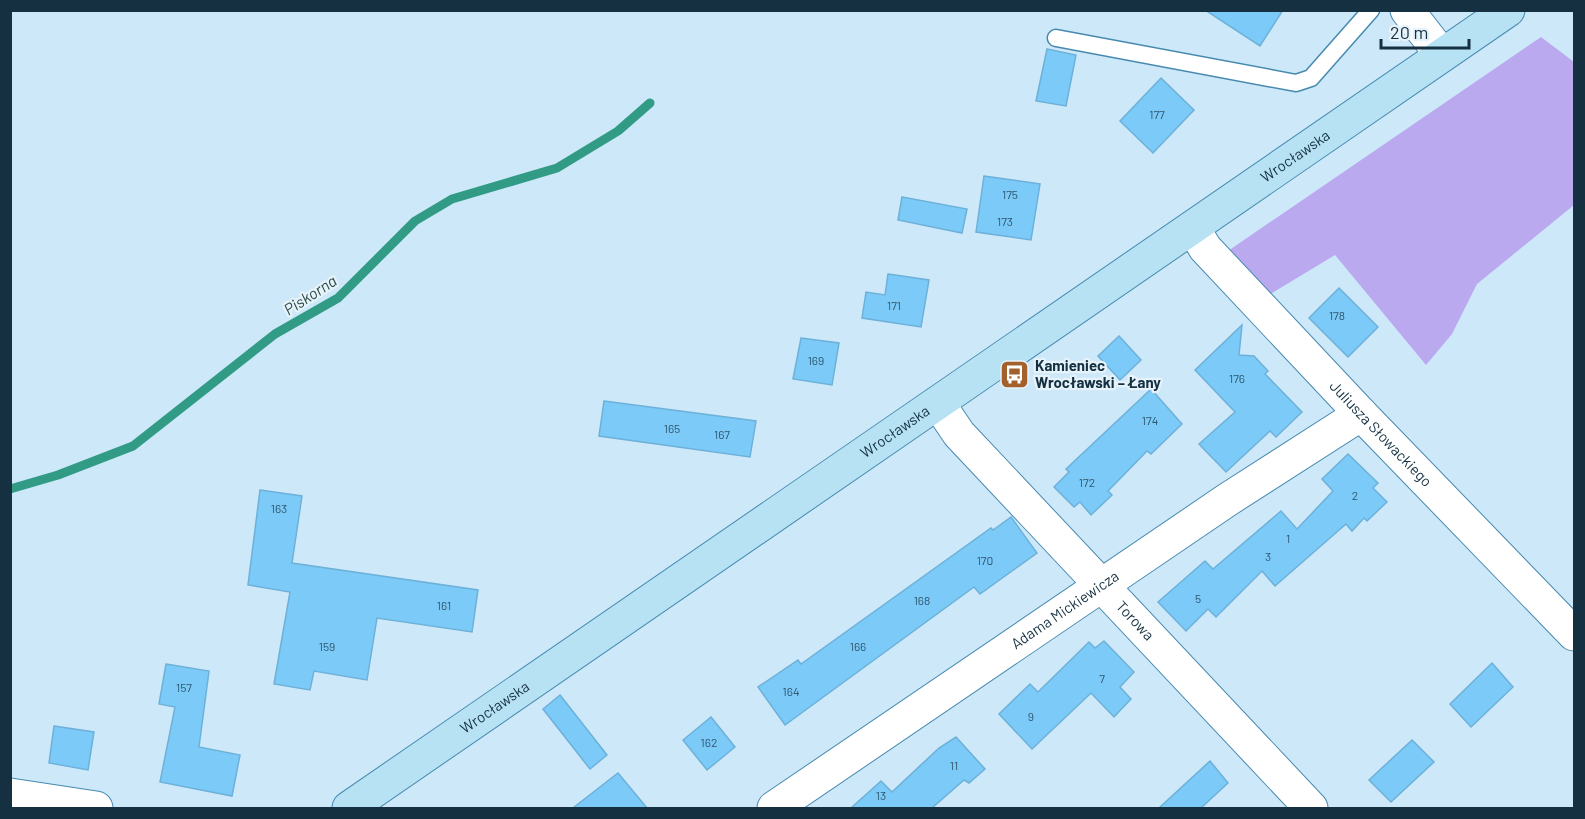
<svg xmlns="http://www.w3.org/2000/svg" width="1585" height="819" font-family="Barlow,sans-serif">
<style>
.forest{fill:#bba9f0}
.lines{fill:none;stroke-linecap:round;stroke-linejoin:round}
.stream{stroke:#319b85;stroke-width:9}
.building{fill:#7ccaf8;stroke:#6db1d9;stroke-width:1.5}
.lane-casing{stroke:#468ab0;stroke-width:19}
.street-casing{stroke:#468ab0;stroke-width:35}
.secondary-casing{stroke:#468ab0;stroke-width:35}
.lane{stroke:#fff;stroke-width:16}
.street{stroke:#fff;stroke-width:33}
.secondary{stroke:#b6e2f4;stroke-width:33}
.labels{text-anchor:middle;stroke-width:4.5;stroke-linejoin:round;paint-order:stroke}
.number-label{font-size:12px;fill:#2f576f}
.street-label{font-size:15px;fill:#153141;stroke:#e6f3fb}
.poi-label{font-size:15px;font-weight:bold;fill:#153141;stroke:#e6f3fb;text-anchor:start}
.water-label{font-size:16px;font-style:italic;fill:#2c4b43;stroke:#e6f3fb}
</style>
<rect width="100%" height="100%" fill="#cde8f9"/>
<path class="forest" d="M1541,37L1574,62V205L1477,284L1452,334L1426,365L1335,255L1267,296L1225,253Z"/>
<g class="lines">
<path class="stream" d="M10,489L58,475L133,446L275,334L338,298L415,221L452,199L557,168L618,131L650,103"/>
</g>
<g class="building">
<path d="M1205,10H1283L1260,46Z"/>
<path d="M1047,49L1076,55L1066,106L1036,101Z"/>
<path d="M1161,78L1194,110L1153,153L1120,121Z"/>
<path d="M984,176L1040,184L1031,240L976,232Z"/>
<path d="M902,197L967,209L962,233L898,220Z"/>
<path d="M888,274L929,280L921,327L862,318L866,292L885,295Z"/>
<path d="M1339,288L1378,327L1348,357L1309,318Z"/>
<path d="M1242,325L1239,355L1254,356L1268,371L1265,374L1302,412L1276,437L1270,431L1226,472L1199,444L1235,412L1195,370Z"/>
<path d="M1119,336L1141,360L1120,380L1098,356Z"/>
<path d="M801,338L839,343L832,385L793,379Z"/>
<path d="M1151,389L1182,424L1151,454L1147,451L1108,491L1112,495L1091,515L1080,502L1074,507L1054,487L1069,472L1066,469Z"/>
<path d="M604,401L756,421L750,457L599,436Z"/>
<path d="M1348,454L1378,483L1373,488L1387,502L1367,521L1364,518L1352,531L1346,524L1275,586L1262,571L1216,617L1208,609L1186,631L1158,602L1205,561L1213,569L1281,511L1297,529L1333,491L1322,479Z"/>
<path d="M260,490L302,496L292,563L478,590L472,632L377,618L367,680L314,671L310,690L274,684L290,592L248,585Z"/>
<path d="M1011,517L1037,553L980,594L974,587L785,725L758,687L798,660L801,664L991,528L993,530Z"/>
<path d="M1104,641L1134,672L1120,687L1131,699L1114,717L1091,693L1032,749L999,714L1030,684L1038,692L1089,642L1095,648Z"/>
<path d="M1492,663L1513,687L1471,727L1450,704Z"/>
<path d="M166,664L209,671L199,747L240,755L232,796L160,782L175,707L159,704Z"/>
<path d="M560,695L607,755L590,769L543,709Z"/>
<path d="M711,717L735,747L707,770L683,740Z"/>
<path d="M54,726L94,732L88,770L49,763Z"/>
<path d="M956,737L985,769L969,783L964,780L932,808H851L881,781L892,792L939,748Z"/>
<path d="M1412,740L1434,762L1391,802L1369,780Z"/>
<path d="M1210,761L1228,783L1201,808H1159Z"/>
<path d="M618,773L647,808H573Z"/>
</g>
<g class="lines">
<defs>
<path id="lane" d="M1056,38L1296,83L1311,78L1371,10"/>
<g id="street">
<path d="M1407,10L1442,55"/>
<path id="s1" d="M1193,228L1205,248L1361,414L1574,634"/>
<path id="s2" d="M938,403L959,434L1311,808"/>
<path d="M10,795L96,808"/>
<path id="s3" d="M774,808L1227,500L1361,414"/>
</g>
<g id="secondary">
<path id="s4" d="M349,808L1508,10"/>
</g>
</defs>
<use href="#lane" class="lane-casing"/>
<use href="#street" class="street-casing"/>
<use href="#secondary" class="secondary-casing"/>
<use href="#lane" class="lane"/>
<use href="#street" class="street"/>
<use href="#secondary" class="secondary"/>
</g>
<defs>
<symbol id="bus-square" viewBox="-11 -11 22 22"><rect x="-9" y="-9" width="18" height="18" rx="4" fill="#a1602c" stroke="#e6f3fb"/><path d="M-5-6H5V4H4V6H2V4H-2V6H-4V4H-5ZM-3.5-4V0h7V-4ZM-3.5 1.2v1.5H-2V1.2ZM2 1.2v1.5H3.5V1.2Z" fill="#fff"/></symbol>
</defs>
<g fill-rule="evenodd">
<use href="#bus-square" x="998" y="358" width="33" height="33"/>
</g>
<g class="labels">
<g class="number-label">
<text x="1157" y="119">177</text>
<text x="1010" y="199">175</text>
<text x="1005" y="226">173</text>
<text x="894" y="310">171</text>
<text x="1337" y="320">178</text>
<text x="816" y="365">169</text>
<text x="1237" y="383">176</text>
<text x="1150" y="425">174</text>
<text x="672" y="433">165</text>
<text x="722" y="439">167</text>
<text x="1087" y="487">172</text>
<text x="1355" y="500">2</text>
<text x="279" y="513">163</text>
<text x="1288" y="543">1</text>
<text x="1268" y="561">3</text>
<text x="985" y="565">170</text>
<text x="1198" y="603">5</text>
<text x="922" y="605">168</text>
<text x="444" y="610">161</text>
<text x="327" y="651">159</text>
<text x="858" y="651">166</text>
<text x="1102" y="683">7</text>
<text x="184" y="692">157</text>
<text x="791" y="696">164</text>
<text x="1031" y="721">9</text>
<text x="709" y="747">162</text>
<text x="954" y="770">11</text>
<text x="881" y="800">13</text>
</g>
<g class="street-label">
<text dy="5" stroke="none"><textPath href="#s4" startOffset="1149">Wrocławska</textPath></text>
<text dy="5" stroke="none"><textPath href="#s4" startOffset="663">Wrocławska</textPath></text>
<text dy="5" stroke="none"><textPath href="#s1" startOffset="279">Juliusza Słowackiego</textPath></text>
<text dy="5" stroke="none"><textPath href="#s3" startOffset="352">Adama Mickiewicza</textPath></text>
<text dy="5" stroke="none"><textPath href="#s2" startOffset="294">Torowa</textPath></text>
<text dy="5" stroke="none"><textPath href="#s4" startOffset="177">Wrocławska</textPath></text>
</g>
<g class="poi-label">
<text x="1035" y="371">Kamieniec<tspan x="1035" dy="17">Wrocławski – Łany</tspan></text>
</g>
<g class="water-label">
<text transform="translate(310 295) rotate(-33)" y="6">Piskorna</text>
</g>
</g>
<rect width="1585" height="819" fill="none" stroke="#153141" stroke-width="24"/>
<path d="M1381 39v9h88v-9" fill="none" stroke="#153141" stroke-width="3"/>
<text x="1390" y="39" font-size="18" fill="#153141" stroke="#e6f3fb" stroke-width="4.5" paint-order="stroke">20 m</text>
</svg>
